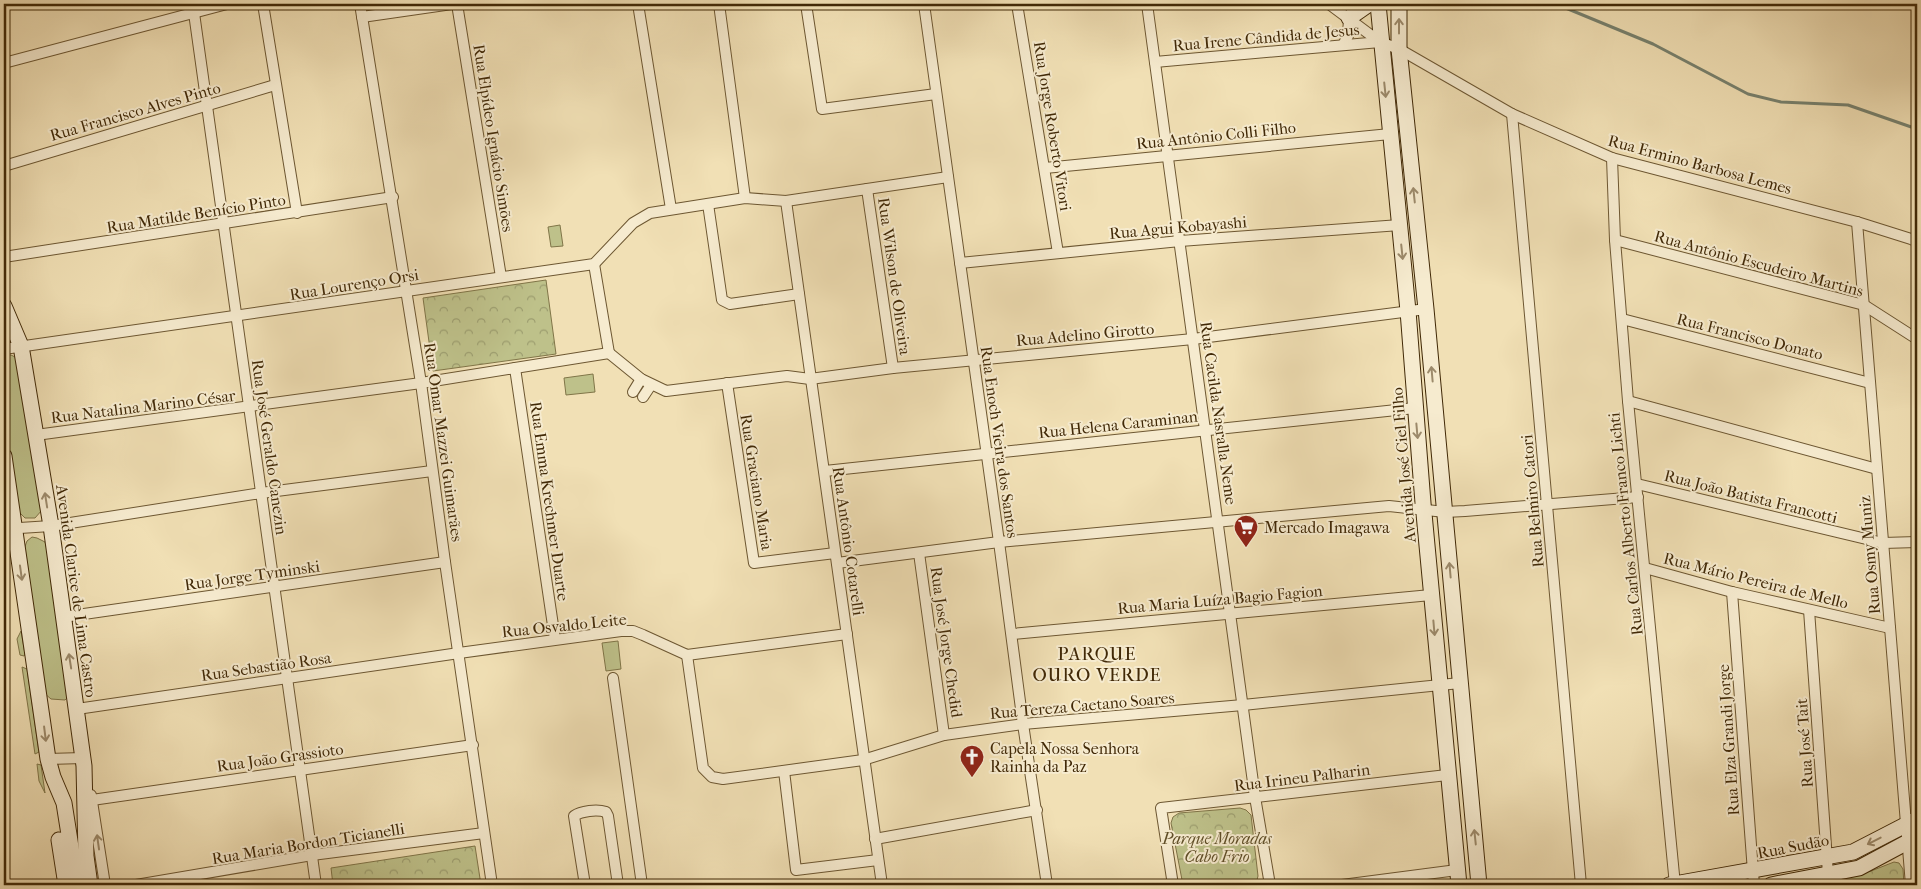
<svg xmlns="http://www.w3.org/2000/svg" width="1921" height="889" font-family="'IM FELL French Canon',serif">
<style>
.grass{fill:#bec18a;stroke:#807548}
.forest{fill:url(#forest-crowns);stroke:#807548}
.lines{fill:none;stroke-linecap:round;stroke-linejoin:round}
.stream{stroke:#77816e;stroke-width:3}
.street-casing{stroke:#6d5732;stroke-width:12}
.secondary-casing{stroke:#412907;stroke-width:17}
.street{stroke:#f6ebcf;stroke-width:10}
.secondary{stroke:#f6ebcf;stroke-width:15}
.oneway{stroke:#9c8a6b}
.labels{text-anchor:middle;stroke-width:4;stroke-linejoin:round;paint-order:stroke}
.street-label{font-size:16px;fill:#412907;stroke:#f6ebcf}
.poi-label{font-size:16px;fill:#412907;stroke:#f6ebcf;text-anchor:start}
.park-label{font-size:16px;font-style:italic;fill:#604f28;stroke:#f6ebcf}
.neighbourhood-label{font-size:18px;letter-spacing:1px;fill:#412907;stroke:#f6ebcf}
</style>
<defs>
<pattern id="forest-crowns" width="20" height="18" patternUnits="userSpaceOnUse" patternTransform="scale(1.25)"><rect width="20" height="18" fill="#bec18a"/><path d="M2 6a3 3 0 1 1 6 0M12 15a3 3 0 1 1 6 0" fill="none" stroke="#9c9d6f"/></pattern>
</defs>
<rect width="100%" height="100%" fill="#f1e0b5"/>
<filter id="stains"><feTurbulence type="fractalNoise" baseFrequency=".004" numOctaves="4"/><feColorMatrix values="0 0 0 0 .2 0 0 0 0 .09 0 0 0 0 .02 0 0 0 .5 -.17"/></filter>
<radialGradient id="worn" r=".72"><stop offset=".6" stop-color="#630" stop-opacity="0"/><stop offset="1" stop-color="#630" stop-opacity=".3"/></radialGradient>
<g class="grass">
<path d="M560,225L563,246L551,247L548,227Z"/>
<path d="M11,355L19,359L42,510L35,518H25L18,511L4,411V356Z"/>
<path d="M593,374L595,392L566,395L564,378Z"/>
<path d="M32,537L37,538L45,542L47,549L68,697L65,700L51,699L44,693L23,552L27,541Z"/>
<path d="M21,631L25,654L24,656L20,655L17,639Z"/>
<path d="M618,641L621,669L606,671L602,643Z"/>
<path d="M22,667L27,669L39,752L35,754Z"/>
<path d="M37,764L41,765L45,793L39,781Z"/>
</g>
<g class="forest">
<path d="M546,280L556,354L433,371L423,298Z"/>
<path d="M1240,808L1246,810L1251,815L1258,876L1256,884L1183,885L1171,823L1173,817L1179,813Z"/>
<path d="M475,846L481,885H333L331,868Z"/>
<path d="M1894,862L1899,863L1903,869L1904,885H1801L1871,871Z"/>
</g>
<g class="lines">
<path class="stream" d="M1556,4L1653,44L1748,94L1781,102L1848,105L1917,129"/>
<defs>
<g id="street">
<path d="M263,4L297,213"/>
<path d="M360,4L421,383L445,562L492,885"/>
<path d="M457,4L501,277"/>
<path d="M638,4L671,209"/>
<path d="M719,4L745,198"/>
<path d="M806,4L822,109L936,94"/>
<path d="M924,4L999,542L1023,724L1047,885"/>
<path d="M1017,4L1058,253"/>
<path d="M1147,4L1255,797L1270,885"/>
<path d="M1329,4L1380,42L1399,49L1512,114L1612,158L1857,222L1911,239L1917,242"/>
<path d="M194,13L316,885"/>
<path d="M362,17L452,4"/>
<path d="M1343,45L1348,36L1349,18"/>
<path d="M1155,62L1380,42"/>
<path d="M4,63L227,4"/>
<path d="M1512,114L1581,885"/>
<path d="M1612,158L1615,240L1628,401L1675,885"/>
<path d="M4,166L275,85"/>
<path d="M1045,168L1390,134"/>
<path d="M867,189L893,368"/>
<path d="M786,201L882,885"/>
<path d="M708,204L722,300L730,304L799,294"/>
<path d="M1857,222L1911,885"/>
<path d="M1615,240L1864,305L1917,339"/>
<path d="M4,257L393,197"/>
<path d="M960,263L1180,241L1400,225"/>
<path d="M594,264L609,353"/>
<path d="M1622,319L1870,383"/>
<path d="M4,349L594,264L633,223L650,213L745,198L786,201L948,177"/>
<path d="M609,353L641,379L666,391L787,376L810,379L893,368L1193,339L1426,309"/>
<path d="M515,368L555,639"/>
<path d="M727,383L754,563L835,553"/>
<path d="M633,392L641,379"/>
<path d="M643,397L651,385"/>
<path d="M1628,401L1877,469"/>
<path d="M36,435L421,383L609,353"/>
<path d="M825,471L1415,408"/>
<path d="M1637,484L1883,543L1917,542"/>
<path d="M4,529L51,526L261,493L432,471"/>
<path d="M919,553L944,735"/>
<path d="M837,563L999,542L1389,506L1445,512L1465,511L1638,497"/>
<path d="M1645,568L1732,592L1890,628"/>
<path d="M1732,592L1754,885"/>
<path d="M1809,610L1828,874"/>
<path d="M63,617L445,562"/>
<path d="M1012,634L1431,595"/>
<path d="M687,655L703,768L712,777L723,779L863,760L944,735L1023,724L1243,705L1460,683"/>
<path d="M613,678L642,885"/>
<path d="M77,709L459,653L621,631H633L643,635L687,655L847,634"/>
<path d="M48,759L83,758"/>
<path d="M784,771L796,870L878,860"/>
<path d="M91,795L105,885"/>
<path d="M92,800L473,745"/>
<path d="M875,839L1037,810"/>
<path d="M136,885L312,855L484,833"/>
<path d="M585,885L574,816C581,811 597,809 606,812L608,816L618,885"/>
<path d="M1173,885L1161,808L1447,775"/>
<path d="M1342,885L1457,870"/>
</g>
<g id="secondary">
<path d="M1378,4L1408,311L1423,503L1459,885"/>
<path d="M1399,4V49L1426,309L1479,885"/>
<path d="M1349,18L1369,4"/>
<path d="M4,306L21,346L51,526L84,766L86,856L90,885"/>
<path d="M4,456L48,759L53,777L64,803L77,885"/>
<path d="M59,840L66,885"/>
<path d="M1669,885L1853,852L1917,819"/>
<path d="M1771,885L1859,868L1917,837"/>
</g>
</defs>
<use href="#street" class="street-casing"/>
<use href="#secondary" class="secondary-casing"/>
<use href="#street" class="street"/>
<use href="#secondary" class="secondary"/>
</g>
<defs><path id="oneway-shaft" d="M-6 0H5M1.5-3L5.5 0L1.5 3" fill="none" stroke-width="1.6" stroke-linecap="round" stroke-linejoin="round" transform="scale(1.25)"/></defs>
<g class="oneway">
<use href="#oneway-shaft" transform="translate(1399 26) rotate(-90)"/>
<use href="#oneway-shaft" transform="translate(1385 90) rotate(84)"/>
<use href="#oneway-shaft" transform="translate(1414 195) rotate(-96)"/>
<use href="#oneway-shaft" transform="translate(1402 252) rotate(84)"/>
<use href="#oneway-shaft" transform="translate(1432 374) rotate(-95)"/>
<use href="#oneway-shaft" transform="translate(1417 431) rotate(85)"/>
<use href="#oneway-shaft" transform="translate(46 500) rotate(-99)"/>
<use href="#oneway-shaft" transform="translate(1450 570) rotate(-95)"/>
<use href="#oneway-shaft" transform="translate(21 573) rotate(82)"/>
<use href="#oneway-shaft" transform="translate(1434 628) rotate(85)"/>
<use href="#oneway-shaft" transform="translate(70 661) rotate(-99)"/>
<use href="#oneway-shaft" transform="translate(45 734) rotate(83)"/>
<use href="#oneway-shaft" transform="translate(1475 837) rotate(-96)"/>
<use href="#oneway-shaft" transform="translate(1874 841) rotate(153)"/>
<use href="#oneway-shaft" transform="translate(98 842) rotate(-98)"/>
</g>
<defs>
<symbol id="supermarket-pin" viewBox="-11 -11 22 30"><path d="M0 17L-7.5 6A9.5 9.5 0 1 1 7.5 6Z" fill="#8f2418" stroke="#f6ebcf"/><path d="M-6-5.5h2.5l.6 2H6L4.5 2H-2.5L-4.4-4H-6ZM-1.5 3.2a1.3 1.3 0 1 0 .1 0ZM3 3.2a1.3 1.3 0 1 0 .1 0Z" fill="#fff"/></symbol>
<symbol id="church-pin" viewBox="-11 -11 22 30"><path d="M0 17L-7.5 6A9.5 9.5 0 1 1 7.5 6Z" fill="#8f2418" stroke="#f6ebcf"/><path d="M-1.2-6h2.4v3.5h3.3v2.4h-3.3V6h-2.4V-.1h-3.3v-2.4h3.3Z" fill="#fff"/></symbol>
</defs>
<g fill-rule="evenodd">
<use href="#supermarket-pin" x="1232" y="513" width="28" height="38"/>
<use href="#church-pin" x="958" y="743" width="28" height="38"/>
</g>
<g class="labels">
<g class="street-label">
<text transform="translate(1266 37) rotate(-5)" y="6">Rua Irene Cândida de Jesus</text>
<text transform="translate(135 111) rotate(-16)" y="6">Rua Francisco Alves Pinto</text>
<text transform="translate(1053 126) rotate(81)" y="6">Rua Jorge Roberto Vitori</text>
<text transform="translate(1216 135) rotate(-6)" y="6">Rua Antônio Colli Filho</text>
<text transform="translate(494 138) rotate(81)" y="6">Rua Elpídeo Ignácio Simões</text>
<text transform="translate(1700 164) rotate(15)" y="6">Rua Ermino Barbosa Lemes</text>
<text transform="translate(196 213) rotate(-9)" y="6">Rua Matilde Benício Pinto</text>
<text transform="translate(1178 227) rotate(-5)" y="6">Rua Agui Kobayashi</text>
<text transform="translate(1759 263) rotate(15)" y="6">Rua Antônio Escudeiro Martins</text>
<text transform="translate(895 276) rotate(82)" y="6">Rua Wilson de Oliveira</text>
<text transform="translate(354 284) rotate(-9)" y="6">Rua Lourenço Orsi</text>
<text transform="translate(1085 334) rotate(-5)" y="6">Rua Adelino Girotto</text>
<text transform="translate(1750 336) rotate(14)" y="6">Rua Francisco Donato</text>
<text transform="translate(143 406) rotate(-7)" y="6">Rua Natalina Marino César</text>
<text transform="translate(1219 413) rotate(82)" y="6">Rua Cacilda Nasralla Neme</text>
<text transform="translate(1118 424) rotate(-6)" y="6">Rua Helena Caraminan</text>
<text transform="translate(444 442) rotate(82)" y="6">Rua Omar Mazzei Guimarães</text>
<text transform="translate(1000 442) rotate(82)" y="6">Rua Enoch Vieira dos Santos</text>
<text transform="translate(270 447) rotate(82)" y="6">Rua José Geraldo Canezin</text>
<text transform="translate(1403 465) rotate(-95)" y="6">Avenida José Ciel Filho</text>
<text transform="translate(757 482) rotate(81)" y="6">Rua Graciano Maria</text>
<text transform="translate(1751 496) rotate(14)" y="6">Rua João Batista Francotti</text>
<text transform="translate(550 501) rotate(82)" y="6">Rua Emma Krechmer Duarte</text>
<text transform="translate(1532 501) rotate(-95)" y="6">Rua Belmiro Catori</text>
<text transform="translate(1625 524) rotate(-96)" y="6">Rua Carlos Alberto Franco Lichti</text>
<text transform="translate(849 541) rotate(82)" y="6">Rua Antônio Cotarelli</text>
<text transform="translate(1869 555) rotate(-95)" y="6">Rua Osmy Muniz</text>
<text transform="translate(252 575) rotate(-8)" y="6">Rua Jorge Tyminski</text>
<text transform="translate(1756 580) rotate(14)" y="6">Rua Mário Pereira de Mello</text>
<text transform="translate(77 591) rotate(82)" y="6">Avenida Clarice de Lima Castro</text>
<text transform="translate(1220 599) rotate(-5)" y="6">Rua Maria Luíza Bagio Fagion</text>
<text transform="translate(564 625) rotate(-6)" y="6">Rua Osvaldo Leite</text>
<text transform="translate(947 642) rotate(82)" y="6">Rua José Jorge Chedid</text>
<text transform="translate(266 666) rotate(-8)" y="6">Rua Sebastião Rosa</text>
<text transform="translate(1082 705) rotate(-5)" y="6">Rua Tereza Caetano Soares</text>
<text transform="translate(1728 740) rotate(-94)" y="6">Rua Elza Grandi Jorge</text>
<text transform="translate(1804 743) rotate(-94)" y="6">Rua José Tait</text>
<text transform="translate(280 757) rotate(-8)" y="6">Rua João Grassioto</text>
<text transform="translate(1302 777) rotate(-7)" y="6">Rua Irineu Palharin</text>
<text transform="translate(308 843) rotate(-9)" y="6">Rua Maria Bordon Ticianelli</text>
<text transform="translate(1793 846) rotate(-11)" y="6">Rua Sudão</text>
</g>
<g class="poi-label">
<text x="1264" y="533">Mercado Imagawa</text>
<text x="990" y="754">Capela Nossa Senhora<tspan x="990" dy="18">Rainha da Paz</tspan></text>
</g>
<g class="park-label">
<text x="1217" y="844">Parque Moradas<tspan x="1217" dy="18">Cabo Frio</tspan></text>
</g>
<g class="neighbourhood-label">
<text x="1097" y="660">PARQUE<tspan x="1097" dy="21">OURO VERDE</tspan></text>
</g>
</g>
<rect width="1921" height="889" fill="none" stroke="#f1e0b5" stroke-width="20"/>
<rect x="5" y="5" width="1911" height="879" fill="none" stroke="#412907" stroke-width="2.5"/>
<rect x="10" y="10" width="1901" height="869" fill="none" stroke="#412907"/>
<rect width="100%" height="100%" filter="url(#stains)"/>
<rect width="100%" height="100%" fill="url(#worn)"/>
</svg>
